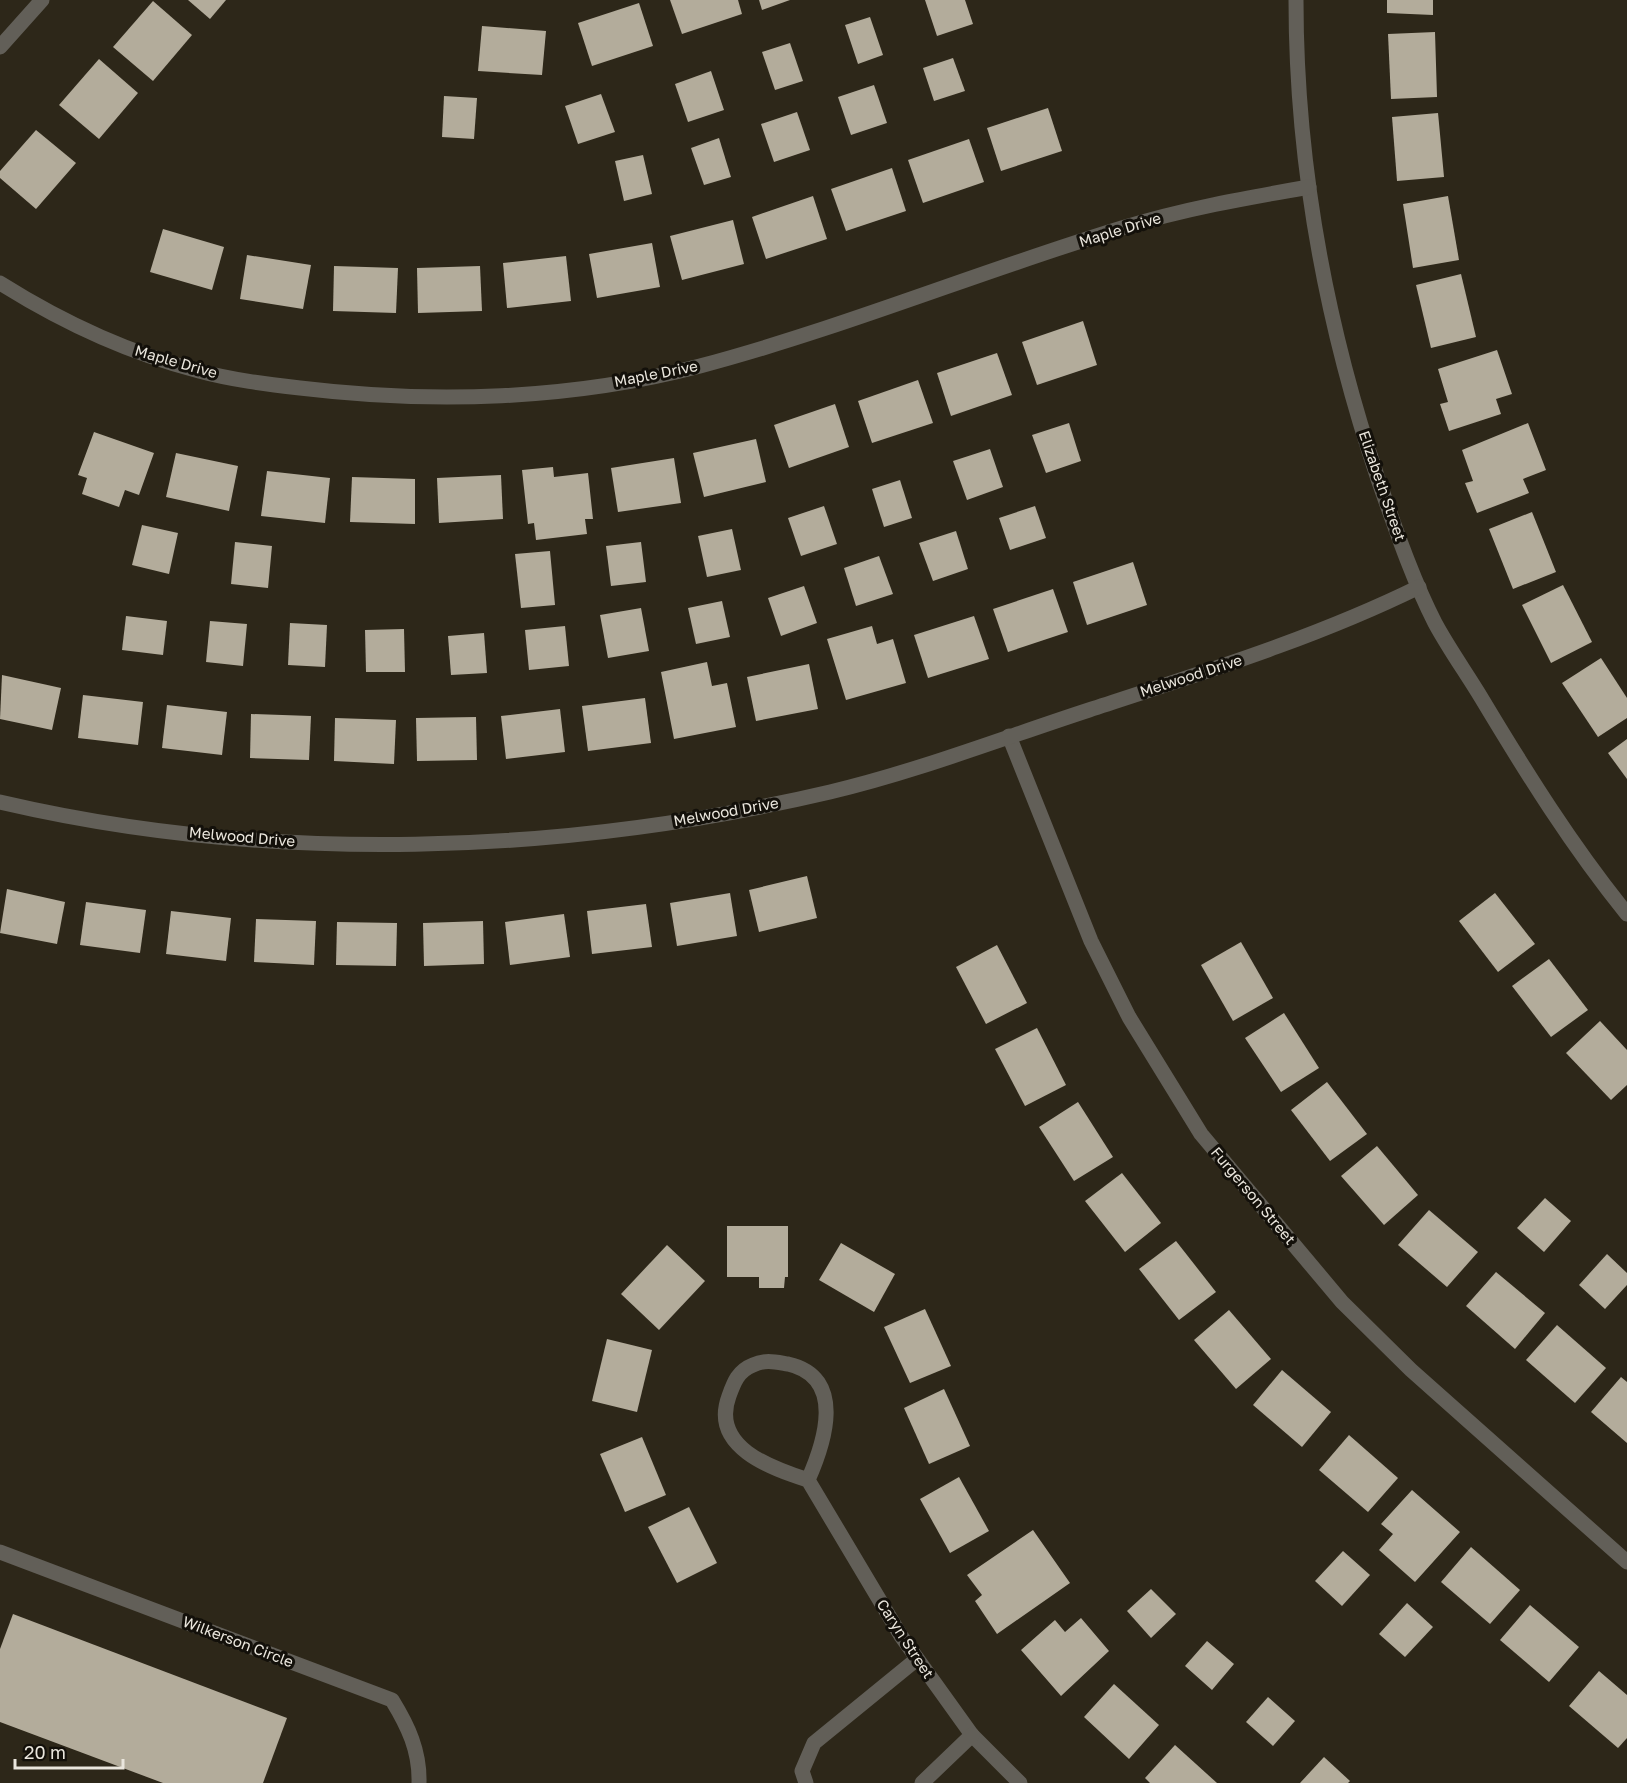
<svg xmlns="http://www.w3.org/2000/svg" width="1627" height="1783" font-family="'Golos Text',sans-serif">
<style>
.building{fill:#b3ac9b}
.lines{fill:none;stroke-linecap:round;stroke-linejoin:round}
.minor{stroke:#625f58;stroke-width:15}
.labels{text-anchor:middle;stroke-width:6;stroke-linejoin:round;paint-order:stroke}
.street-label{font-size:15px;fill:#eae6dd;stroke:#13100a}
</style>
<rect width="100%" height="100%" fill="#2d2719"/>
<g class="building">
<path d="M188,0H226L210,19Z"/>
<path d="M670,0H738L742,14L682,34Z"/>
<path d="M759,0H790L762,10Z"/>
<path d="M925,0H965L973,24L937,36Z"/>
<path d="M1387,0H1433V15L1387,13Z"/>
<path d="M153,1L192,35L153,81L113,47Z"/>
<path d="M639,3L653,46L592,66L578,23Z"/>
<path d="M870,17L883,55L858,64L845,25Z"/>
<path d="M482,26L546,31L542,75L478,71Z"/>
<path d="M1435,32L1437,97L1391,99L1388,34Z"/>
<path d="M790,43L803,81L775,90L762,52Z"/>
<path d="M953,58L965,91L934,101L923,68Z"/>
<path d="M99,59L138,93L99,139L59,105Z"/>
<path d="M711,71L724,110L688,122L675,84Z"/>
<path d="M874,85L887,123L851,135L838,97Z"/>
<path d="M601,94L615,132L578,144L565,106Z"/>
<path d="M444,96L477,98L474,139L442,137Z"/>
<path d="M1048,108L1062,151L1001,171L987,128Z"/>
<path d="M797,112L810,150L774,162L761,124Z"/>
<path d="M1438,113L1444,177L1397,181L1392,117Z"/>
<path d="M36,130L76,163L36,209L0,178V171Z"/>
<path d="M719,138L731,177L704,185L691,148Z"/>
<path d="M969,139L984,182L923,203L908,160Z"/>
<path d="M643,155L652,194L624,201L615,161Z"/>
<path d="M892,168L906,211L846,231L831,189Z"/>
<path d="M813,196L827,239L766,259L752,217Z"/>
<path d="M1448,196L1459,260L1413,268L1403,204Z"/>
<path d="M733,220L744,264L682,280L670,236Z"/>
<path d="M163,229L224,247L212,290L150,272Z"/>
<path d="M652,243L660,287L597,298L589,254Z"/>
<path d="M247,255L311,265L303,309L240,299Z"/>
<path d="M566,256L571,301L507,308L503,263Z"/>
<path d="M334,266L398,268L396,313L333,311Z"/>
<path d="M480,266L482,311L418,313L417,268Z"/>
<path d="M1461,274L1476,337L1431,348L1416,285Z"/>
<path d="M1083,321L1097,365L1037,385L1022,342Z"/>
<path d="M1497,350L1512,394L1496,399L1501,414L1449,431L1440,404L1448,402L1438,369Z"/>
<path d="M997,353L1012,395L951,416L937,373Z"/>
<path d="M918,380L933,423L872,443L858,401Z"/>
<path d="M835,404L849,447L789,468L774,425Z"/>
<path d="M1069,423L1081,461L1046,473L1032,435Z"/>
<path d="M1528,423L1546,470L1523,479L1529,493L1477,513L1465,483L1473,481L1462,450Z"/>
<path d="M94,432L154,453L139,495L125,490L119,507L82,494L87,478L78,475Z"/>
<path d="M756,439L766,482L704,497L693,453Z"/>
<path d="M990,449L1003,487L967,500L953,461Z"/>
<path d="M176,453L238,466L229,511L166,497Z"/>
<path d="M674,458L681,503L618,512L611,468Z"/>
<path d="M553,467L554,477L588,473L593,519H585L587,534L536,540L534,523L528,524L522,470Z"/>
<path d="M267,471L330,478L325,523L261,516Z"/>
<path d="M501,475L503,519L439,523L437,478Z"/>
<path d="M352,477L415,479V524L350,522Z"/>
<path d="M900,480L912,518L884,527L872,489Z"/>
<path d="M824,506L837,544L801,556L788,518Z"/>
<path d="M1035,506L1046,538L1010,550L999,518Z"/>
<path d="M1532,512L1556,572L1513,589L1489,529Z"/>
<path d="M142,525L178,533L169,574L132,565Z"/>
<path d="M732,529L741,570L707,577L698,536Z"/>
<path d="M956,531L968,569L933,581L919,543Z"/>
<path d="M235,542L272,546L268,588L231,584Z"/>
<path d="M641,542L646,582L611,586L606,546Z"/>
<path d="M550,551L555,605L521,608L515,554Z"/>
<path d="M879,556L893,594L856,606L844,568Z"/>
<path d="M1133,562L1147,605L1087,625L1073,582Z"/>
<path d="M1563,585L1592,642L1551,663L1522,605Z"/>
<path d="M804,586L817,623L781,636L768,598Z"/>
<path d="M1053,589L1068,632L1008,652L993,609Z"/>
<path d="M722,601L730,637L696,644L688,608Z"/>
<path d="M641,608L649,651L608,658L600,615Z"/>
<path d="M126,616L167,621L163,655L122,650Z"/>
<path d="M974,616L989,659L928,678L914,635Z"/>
<path d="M210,621L247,624L243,666L206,662Z"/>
<path d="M290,623L327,625L325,667L288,665Z"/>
<path d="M565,626L569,666L529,670L525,630Z"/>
<path d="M872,626L877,644L893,639L906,683L846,700L827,639Z"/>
<path d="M404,629L405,672H366L365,630Z"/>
<path d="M484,633L487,673L451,675L448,636Z"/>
<path d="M1601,658L1627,698V718L1598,737L1562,683Z"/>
<path d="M707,662L712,686L727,683L736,727L674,739L661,672Z"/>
<path d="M809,664L818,709L756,721L747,677Z"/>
<path d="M2,675L61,688L52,730L0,719Z"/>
<path d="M83,695L143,702L138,745L78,738Z"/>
<path d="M645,698L651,743L588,751L582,706Z"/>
<path d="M167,705L227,712L222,755L162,748Z"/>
<path d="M560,709L565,752L506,759L501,716Z"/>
<path d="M251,714L311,716L309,760L250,758Z"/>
<path d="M476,717L477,760L417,761L416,718Z"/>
<path d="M335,718L396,720L394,764L334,761Z"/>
<path d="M1627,739V779L1608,753Z"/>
<path d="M807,876L817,918L759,932L749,890Z"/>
<path d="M7,889L65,902L57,944L0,933Z"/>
<path d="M730,893L737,936L677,946L670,903Z"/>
<path d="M1495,893L1535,944L1498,972L1459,921Z"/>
<path d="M86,902L146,910L140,953L80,945Z"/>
<path d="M646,904L652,947L592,954L587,911Z"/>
<path d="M171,911L231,918L226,961L166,954Z"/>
<path d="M564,914L570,957L510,965L505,922Z"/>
<path d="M256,919L316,921L314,965L254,962Z"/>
<path d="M483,921L484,964L424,966L423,923Z"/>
<path d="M337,922L397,923L396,966L336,965Z"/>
<path d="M1241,942L1273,998L1233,1021L1201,965Z"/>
<path d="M997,945L1027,1003L986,1024L956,967Z"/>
<path d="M1549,959L1588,1010L1551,1037L1512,986Z"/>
<path d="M1284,1013L1319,1068L1281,1092L1245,1038Z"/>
<path d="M1600,1021L1627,1050V1085L1611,1100L1566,1053Z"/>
<path d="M1037,1028L1066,1085L1025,1106L995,1049Z"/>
<path d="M1327,1082L1367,1134L1330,1161L1291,1110Z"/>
<path d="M1078,1102L1113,1157L1074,1181L1039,1127Z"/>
<path d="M1377,1146L1418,1195L1384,1225L1341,1176Z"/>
<path d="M1122,1173L1161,1223L1125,1252L1085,1201Z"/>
<path d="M1545,1198L1571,1221L1544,1252L1517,1228Z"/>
<path d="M1429,1210L1478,1252L1447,1287L1398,1245Z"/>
<path d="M727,1226H788V1277H785L784,1288H759V1277H727Z"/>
<path d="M1176,1241L1216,1292L1179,1320L1139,1269Z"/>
<path d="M841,1243L895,1274L874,1312L819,1280Z"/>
<path d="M667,1245L705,1281L659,1330L621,1294Z"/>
<path d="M1607,1254L1627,1273V1285L1605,1309L1579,1285Z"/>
<path d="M1496,1272L1545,1313L1515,1349L1466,1306Z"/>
<path d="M925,1309L951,1366L910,1383L884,1327Z"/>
<path d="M1229,1310L1271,1359L1236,1389L1194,1340Z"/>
<path d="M1557,1325L1606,1368L1575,1403L1526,1360Z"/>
<path d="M607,1339L652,1350L637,1412L592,1401Z"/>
<path d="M1282,1370L1331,1412L1302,1447L1253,1405Z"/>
<path d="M1621,1377L1627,1382V1443L1591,1412Z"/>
<path d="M944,1389L970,1446L929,1464L904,1408Z"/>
<path d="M1349,1435L1398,1478L1368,1512L1319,1470Z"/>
<path d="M642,1437L666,1495L625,1512L600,1454Z"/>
<path d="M959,1477L989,1531L950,1553L920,1499Z"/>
<path d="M1412,1490L1460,1532L1415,1582L1379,1550L1393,1534L1381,1524Z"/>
<path d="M689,1507L717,1563L677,1583L648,1527Z"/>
<path d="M1033,1530L1070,1583L997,1634L975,1601L982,1595L967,1575Z"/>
<path d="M1471,1547L1520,1590L1490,1624L1441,1582Z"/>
<path d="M1343,1551L1370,1575L1342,1606L1315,1581Z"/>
<path d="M1151,1589L1176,1614L1151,1638L1127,1611Z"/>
<path d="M1407,1603L1433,1627L1405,1657L1379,1634Z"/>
<path d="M1530,1605L1579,1647L1549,1682L1500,1640Z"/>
<path d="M13,1614L287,1718L263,1783H163L0,1722V1649Z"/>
<path d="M1081,1618L1109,1651L1061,1696L1021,1650L1055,1620L1065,1632Z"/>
<path d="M1207,1641L1234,1664L1212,1690L1185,1666Z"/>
<path d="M1599,1671L1627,1695V1738L1618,1748L1569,1706Z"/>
<path d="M1114,1684L1159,1725L1129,1759L1084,1717Z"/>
<path d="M1268,1697L1295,1721L1273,1746L1246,1722Z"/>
<path d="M1175,1745L1217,1783H1150L1145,1778Z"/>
<path d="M1324,1757L1350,1781L1348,1783H1300Z"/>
</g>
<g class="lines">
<g class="minor">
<path d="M1296,0C1296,164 1326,324 1378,479C1395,527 1412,578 1435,623C1449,649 1467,674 1482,699C1527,774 1572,846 1627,914"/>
<path d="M0,47L42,0"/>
<path d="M0,283C62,322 128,353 199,371C232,380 266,384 300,388C432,404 571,400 700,366C843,328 981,271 1122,228C1183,209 1246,198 1309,187"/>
<path d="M1009,736L1091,941L1129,1017L1201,1134L1342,1302L1411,1370L1627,1562"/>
<path d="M0,802C270,865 561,855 830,792C918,771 1003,738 1089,710C1201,673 1313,639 1419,587"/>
<path d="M808,1480C824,1444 847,1377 788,1364C776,1362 765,1359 753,1365C738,1371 734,1382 729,1396C710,1447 771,1468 808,1480L901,1636L972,1735L1020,1783"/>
<path d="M0,1552L392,1700C408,1726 420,1751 419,1783"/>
<path d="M806,1783L802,1771L814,1743L917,1659"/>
<path d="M922,1783L972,1735"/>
</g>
</g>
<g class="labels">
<g class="street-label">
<text transform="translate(1120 230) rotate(-17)" y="5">Maple Drive</text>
<text transform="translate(176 362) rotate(16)" y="5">Maple Drive</text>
<text transform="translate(656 374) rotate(-11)" y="5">Maple Drive</text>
<text transform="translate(1382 486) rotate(71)" y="5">Elizabeth Street</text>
<text transform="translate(1191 676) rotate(-18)" y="5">Melwood Drive</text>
<text transform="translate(726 812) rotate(-10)" y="5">Melwood Drive</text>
<text transform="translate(242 837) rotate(5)" y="5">Melwood Drive</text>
<text transform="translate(1253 1196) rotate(50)" y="5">Furgerson Street</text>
<text transform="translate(905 1639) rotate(57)" y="5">Caryn Street</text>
<text transform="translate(238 1642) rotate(21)" y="5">Wilkerson Circle</text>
</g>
</g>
<path d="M15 1759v9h108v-9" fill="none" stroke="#eae6dd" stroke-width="3"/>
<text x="24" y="1759" font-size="18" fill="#eae6dd" stroke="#13100a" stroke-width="4.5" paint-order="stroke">20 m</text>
</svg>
